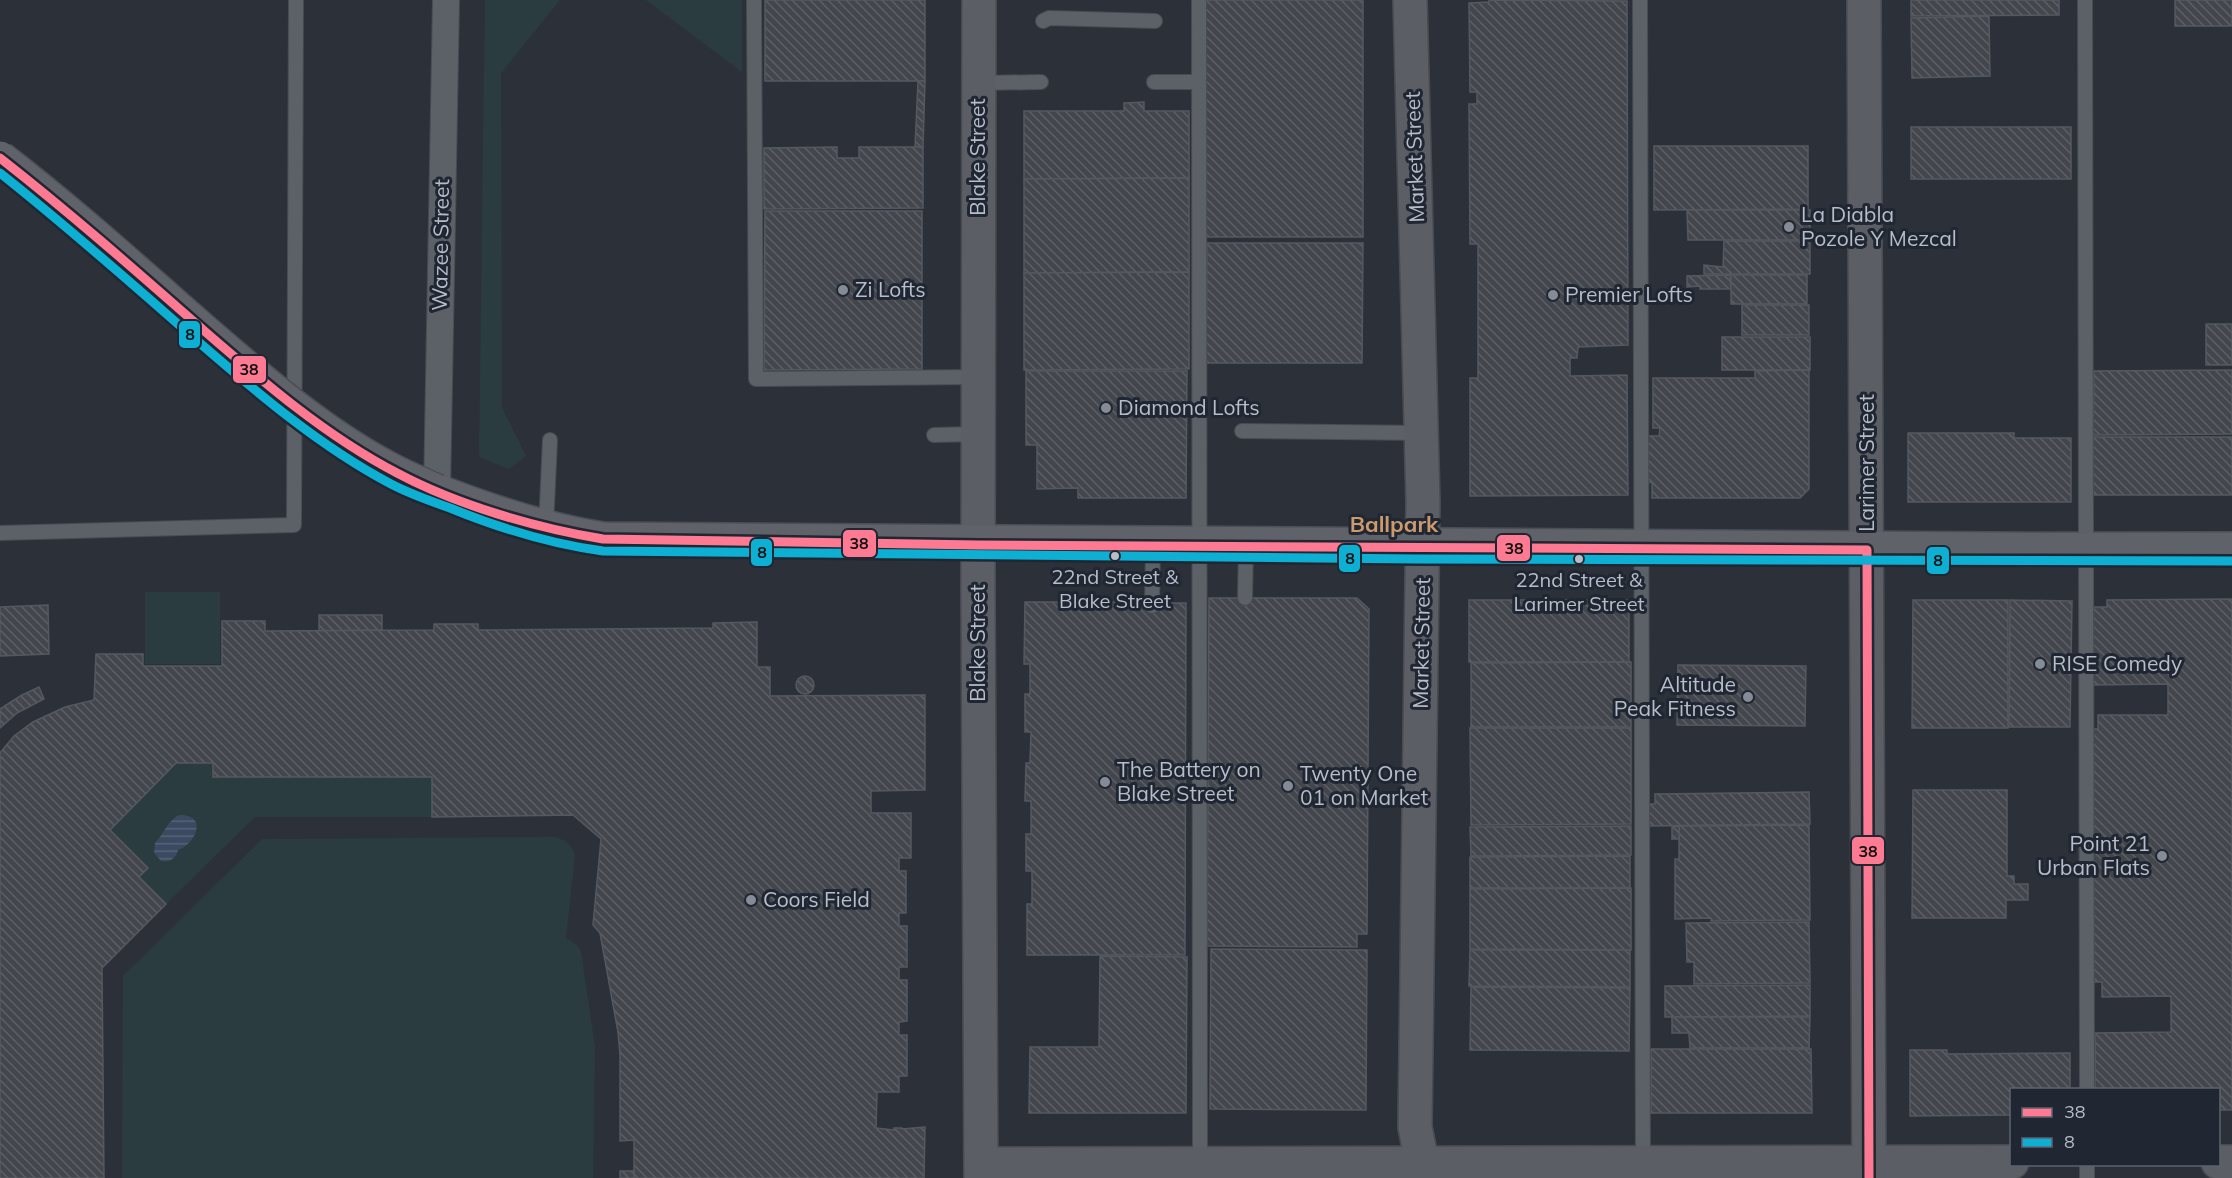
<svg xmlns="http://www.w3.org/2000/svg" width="2232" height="1178" font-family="Mulish,sans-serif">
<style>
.grass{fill:#2a3c3f}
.water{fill:url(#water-rules)}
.building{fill:url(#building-back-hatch);stroke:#545961;stroke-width:1.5}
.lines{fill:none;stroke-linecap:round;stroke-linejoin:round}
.lane-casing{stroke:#484c52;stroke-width:16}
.street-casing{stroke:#484c52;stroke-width:28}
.secondary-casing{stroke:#484c52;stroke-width:36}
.primary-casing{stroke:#4a4e56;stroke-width:36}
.lane{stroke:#5c6067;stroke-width:14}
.street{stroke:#5c6067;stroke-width:26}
.secondary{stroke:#5b5e65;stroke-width:33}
.primary{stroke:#5f6268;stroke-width:33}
.primary-bridge-casing{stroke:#4a4e56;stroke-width:36;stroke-linecap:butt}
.primary-bridge{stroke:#5f6268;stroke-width:33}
.bus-1-casing{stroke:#202733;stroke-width:14}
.bus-2-casing{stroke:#202733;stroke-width:14}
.bus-1{stroke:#fe7a93;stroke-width:9}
.bus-2{stroke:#0dafd3;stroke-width:9}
.poi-dot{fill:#868c97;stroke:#202733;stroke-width:2}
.bus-dot{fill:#b7bdc9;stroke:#202733;stroke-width:2}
.labels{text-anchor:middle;stroke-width:6;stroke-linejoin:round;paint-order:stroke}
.bus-label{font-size:20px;fill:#b7bdc9;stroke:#202733}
.street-label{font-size:21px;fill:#b7bdc9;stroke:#202733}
.poi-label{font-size:21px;fill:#b7bdc9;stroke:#202733;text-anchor:start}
.neighbourhood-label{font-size:22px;font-weight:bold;fill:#cd9a6e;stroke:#202733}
.line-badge{stroke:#202733;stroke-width:2}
.pale-badge-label{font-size:16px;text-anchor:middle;font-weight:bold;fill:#111}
</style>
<defs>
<pattern id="water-rules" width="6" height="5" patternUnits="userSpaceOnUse" patternTransform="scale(1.5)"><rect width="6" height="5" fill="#3c4a61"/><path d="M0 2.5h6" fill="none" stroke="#566276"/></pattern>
<pattern id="building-back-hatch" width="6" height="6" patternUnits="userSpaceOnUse" patternTransform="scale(1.5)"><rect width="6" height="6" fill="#43474d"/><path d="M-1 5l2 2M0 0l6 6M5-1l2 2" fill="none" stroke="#5c6065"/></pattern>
</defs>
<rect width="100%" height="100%" fill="#2c3139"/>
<g class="grass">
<path d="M485,0H560L501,73L502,408L526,456L509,469L479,457Z"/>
<path d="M646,0H742V72Z"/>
<rect x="145" y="592" width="75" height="72"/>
<path d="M176,763H213V777H432V817H255L166,904L139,877L148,868L110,830Z"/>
<path d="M555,837C565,840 571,844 575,855L566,938L578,946L581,952L595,1047L593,1178H122L123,976L262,839Z"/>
</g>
<path class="water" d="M179,815C208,814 197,843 178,850C176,858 170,863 161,861L154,853L155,843C164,834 167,821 179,815Z"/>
<g class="building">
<rect x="765" y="0" width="160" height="81"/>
<rect x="1206" y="0" width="157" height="237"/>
<path d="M1489,0L1627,1L1628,345L1578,347L1577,358H1570V376L1627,375L1628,495L1470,496V378H1478V244H1470L1469,104H1477V92H1470L1469,3L1489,2Z"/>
<path d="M1911,0H2059V15L1911,16Z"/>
<rect x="2175" y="0" width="57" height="26"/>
<path d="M1989,16L1990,76L1912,78L1911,18Z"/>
<path d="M918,81H925L923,147H915Z"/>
<path d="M1144,102V111H1189V178L1024,179V111H1124V103Z"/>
<rect x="1911" y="127" width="160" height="52"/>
<path d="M1654,146H1808V209L1654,210Z"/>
<path d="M837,147V158H859V147H923V208L764,209V148Z"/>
<path d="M1189,178V272L1024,273V179Z"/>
<path d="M1687,210H1810V240H1688Z"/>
<path d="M765,211H922V369L764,370Z"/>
<path d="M1724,241H1810V274H1704V265L1723,267Z"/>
<path d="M1207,243H1363L1362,363H1206Z"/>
<path d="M1189,272V369L1024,370V273Z"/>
<path d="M1730,275L1731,289H1700V286L1687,287V276Z"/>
<rect x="1731" y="275" width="76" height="29"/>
<rect x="1742" y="305" width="67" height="30"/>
<rect x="2206" y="324" width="26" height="41"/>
<rect x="1722" y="337" width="88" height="33"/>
<path d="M1809,370V489L1800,498H1652V482L1648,483V436H1659L1660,428H1653V378H1755V371Z"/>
<path d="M2232,370V434L2093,435L2094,371Z"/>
<path d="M1026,371H1187L1186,498H1078V488L1037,489V445H1026Z"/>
<path d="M1908,433H2014V438H2071V502H1908Z"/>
<rect x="2093" y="437" width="139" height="58"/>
<path d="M1209,598H1357L1369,609L1367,934H1357V947L1207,946Z"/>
<path d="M2232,599V1110H2218V1090H2095V1033L2171,1032V996L2102,997V982H2093V729H2098V715H2168V684L2092,685V607H2107V600Z"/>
<rect x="1469" y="600" width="160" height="62"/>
<path d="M1913,600H2008V728H1912Z"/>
<path d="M2010,600L2072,601L2070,727H2009Z"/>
<path d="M1025,602H1136V606L1167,605V603H1186L1185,955H1027V904H1032V871H1026V834H1031V801H1025L1026,763H1030L1031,732H1025V694H1030V664H1024Z"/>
<path d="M48,605L49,654L0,656V607Z"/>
<path d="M319,615H382V630L319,631Z"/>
<path d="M222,621H265V631L434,630V624H478V630L713,628V623L757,622V667H770V696L925,695V790L871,791V813H911V858H899V871H906V913H899V926H907V967H899V980H907V1021L899,1022V1035H907V1076H899V1092H877L876,1128L894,1130V1128H902V1129L925,1127L924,1178H634V1140L620,1141V1055L618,1032L600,933L593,925L601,839L573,815L432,817V777H213V763H176L110,830L148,868L139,877L166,904L102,968L104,1178H0V753L14,736L33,722L65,707L94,700L96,654H143V666H222Z"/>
<path d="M1631,662V727H1471V663Z"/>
<path d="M1678,665L1806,666L1805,726L1677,725Z"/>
<circle cx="805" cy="685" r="9"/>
<path d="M39,687L44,699L17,713L0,728V709L22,695Z"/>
<path d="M1470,728H1631V824L1471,825Z"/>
<path d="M1913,790H2007V876H2014V884H2028V900H2006V918H1912Z"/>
<path d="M1809,792L1810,824L1649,826V804H1655V794Z"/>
<path d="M1809,825L1810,920L1711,921V918L1675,919V859H1679V826Z"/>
<path d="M1631,826V855L1471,856L1470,827Z"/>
<path d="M1679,826V839H1672V827Z"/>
<path d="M1630,856V888H1470V857Z"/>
<path d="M1631,888V950L1470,949V889Z"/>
<path d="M1809,922L1810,983L1694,984V962H1687L1686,923Z"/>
<path d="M1211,949L1367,950L1366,1110L1210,1109Z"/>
<path d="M1470,950H1630V987L1469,986Z"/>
<path d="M1100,956L1187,957L1186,1113H1029L1030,1047H1099Z"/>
<path d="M1810,985V1016L1665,1017V986Z"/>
<path d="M1471,987L1630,988L1629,1051L1470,1050Z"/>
<path d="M1672,1017H1810L1809,1048H1690L1689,1033H1672Z"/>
<path d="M1651,1049H1811L1812,1113H1651Z"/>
<path d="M1910,1050H1947V1054L2070,1053V1090H2012V1115L1910,1116Z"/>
<rect x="620" y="1171" width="14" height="7"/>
</g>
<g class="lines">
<defs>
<g id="lane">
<path d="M754,0L756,379L978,377"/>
<path d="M1199,0L1200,1163"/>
<path d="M1640,0L1643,1165"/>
<path d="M2085,0L2087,1090"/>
<path d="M1043,21L1049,18L1155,21"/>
<path d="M1154,82H1199"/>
<path d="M978,83L1041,82"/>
<path d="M1242,431L1422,433"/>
<path d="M934,435L978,434"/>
<path d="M546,527L550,440"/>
<path d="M0,533L294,525L296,0"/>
<path d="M1245,598L1246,546"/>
<path d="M1152,606L1153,546"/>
<path d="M2087,1164V1178"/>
</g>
<path id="street" d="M437,491L446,0"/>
<g id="secondary">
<path d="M979,0L978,591L981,1178"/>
<path d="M1410,0L1423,502L1415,1127L1422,1163V1178"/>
<path d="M1864,0L1869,1178"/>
<path d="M2218,1162H2232"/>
<path d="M981,1164L2012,1162"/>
</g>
<path id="primary" d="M437,491C491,512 545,530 603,539C1146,547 1689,550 2232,549"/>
</defs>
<use href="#lane" class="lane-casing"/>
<use href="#street" class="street-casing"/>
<use href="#secondary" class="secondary-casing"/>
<use href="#primary" class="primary-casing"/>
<use href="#lane" class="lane"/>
<use href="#street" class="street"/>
<use href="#secondary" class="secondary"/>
<use href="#primary" class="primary"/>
<defs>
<path id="primary-bridge" d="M0,158C69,211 133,269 198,326C258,378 320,433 391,470C406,478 421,484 437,491"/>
</defs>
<use href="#primary-bridge" class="primary-bridge-casing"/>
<use href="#primary-bridge" class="primary-bridge"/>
<defs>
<path id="bus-1" d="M0,158C69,212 135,270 201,328C262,381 324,435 397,473C457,505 536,528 603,539L978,545L1867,550L1869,1178"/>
<path id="bus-2" d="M0,173C67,226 130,282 194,338C255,391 319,446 391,484C410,494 430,501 450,508C499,528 550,544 603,551L1417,559L2232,561"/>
</defs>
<use href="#bus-1" class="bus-1-casing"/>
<use href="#bus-2" class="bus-2-casing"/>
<use href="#bus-1" class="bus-1"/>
<use href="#bus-2" class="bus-2"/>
</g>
<g class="poi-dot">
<circle cx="1789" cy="227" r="6"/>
<circle cx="843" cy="290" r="6"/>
<circle cx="1553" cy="295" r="6"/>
<circle cx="1106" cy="408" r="6"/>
<circle cx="2040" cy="664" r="6"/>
<circle cx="1748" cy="697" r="6"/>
<circle cx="1105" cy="782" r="6"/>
<circle cx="1288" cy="786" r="6"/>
<circle cx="2162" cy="856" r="6"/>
<circle cx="751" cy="900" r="6"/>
</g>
<g class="bus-dot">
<circle cx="1115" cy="556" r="5"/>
<circle cx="1579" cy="559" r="5"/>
</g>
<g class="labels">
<g class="bus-label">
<text x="1115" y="584">22nd Street &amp;<tspan x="1115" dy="24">Blake Street</tspan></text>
<text x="1579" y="587">22nd Street &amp;<tspan x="1579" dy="24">Larimer Street</tspan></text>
</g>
<g class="street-label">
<text transform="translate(978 157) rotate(-90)" y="7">Blake Street</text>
<text transform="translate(1415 157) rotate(-92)" y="7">Market Street</text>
<text transform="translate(441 245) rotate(-89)" y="7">Wazee Street</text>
<text transform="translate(1867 463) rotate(-90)" y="7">Larimer Street</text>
<text transform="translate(978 643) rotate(-90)" y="7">Blake Street</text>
<text transform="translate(1422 643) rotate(-89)" y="7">Market Street</text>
</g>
<g class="poi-label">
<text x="1801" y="222">La Diabla<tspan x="1801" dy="24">Pozole Y Mezcal</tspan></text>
<text x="855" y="297">Zi Lofts</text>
<text x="1565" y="302">Premier Lofts</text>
<text x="1118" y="415">Diamond Lofts</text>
<text x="2052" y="671">RISE Comedy</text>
<text x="1736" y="692" text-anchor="end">Altitude<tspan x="1736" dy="24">Peak Fitness</tspan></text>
<text x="1117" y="777">The Battery on<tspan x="1117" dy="24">Blake Street</tspan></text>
<text x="1300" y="781">Twenty One<tspan x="1300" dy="24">01 on Market</tspan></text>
<text x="2150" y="851" text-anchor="end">Point 21<tspan x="2150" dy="24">Urban Flats</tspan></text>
<text x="763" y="907">Coors Field</text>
</g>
<g class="neighbourhood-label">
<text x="1394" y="532">Ballpark</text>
</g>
</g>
<g class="line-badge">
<rect x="178" y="320" width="23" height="29" rx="6" fill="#0dafd3"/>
<rect x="232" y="355" width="35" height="29" rx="6" fill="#fe7a93"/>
<rect x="842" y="529" width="35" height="29" rx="6" fill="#fe7a93"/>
<rect x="1496" y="534" width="35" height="28" rx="6" fill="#fe7a93"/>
<rect x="750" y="538" width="23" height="29" rx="6" fill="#0dafd3"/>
<rect x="1338" y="544" width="23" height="29" rx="6" fill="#0dafd3"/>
<rect x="1926" y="546" width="24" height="29" rx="6" fill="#0dafd3"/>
<rect x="1851" y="836" width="34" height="29" rx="6" fill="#fe7a93"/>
</g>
<g class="pale-badge-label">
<text x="190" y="340">8</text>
<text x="249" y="375">38</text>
<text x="859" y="549">38</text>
<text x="1514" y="554">38</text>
<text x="762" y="558">8</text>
<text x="1350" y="564">8</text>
<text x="1938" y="566">8</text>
<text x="1868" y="857">38</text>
</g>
<rect x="2010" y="1088" width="210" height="78" fill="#202733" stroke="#5c636f" stroke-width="1.5"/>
<rect x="2022" y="1108" width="30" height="9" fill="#fe7a93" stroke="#5c636f" stroke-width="1.5"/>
<text x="2064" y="1118" font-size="18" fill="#b7bdc9">38</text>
<rect x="2022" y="1138" width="30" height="9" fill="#0dafd3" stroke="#5c636f" stroke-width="1.5"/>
<text x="2064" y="1148" font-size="18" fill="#b7bdc9">8</text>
</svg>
